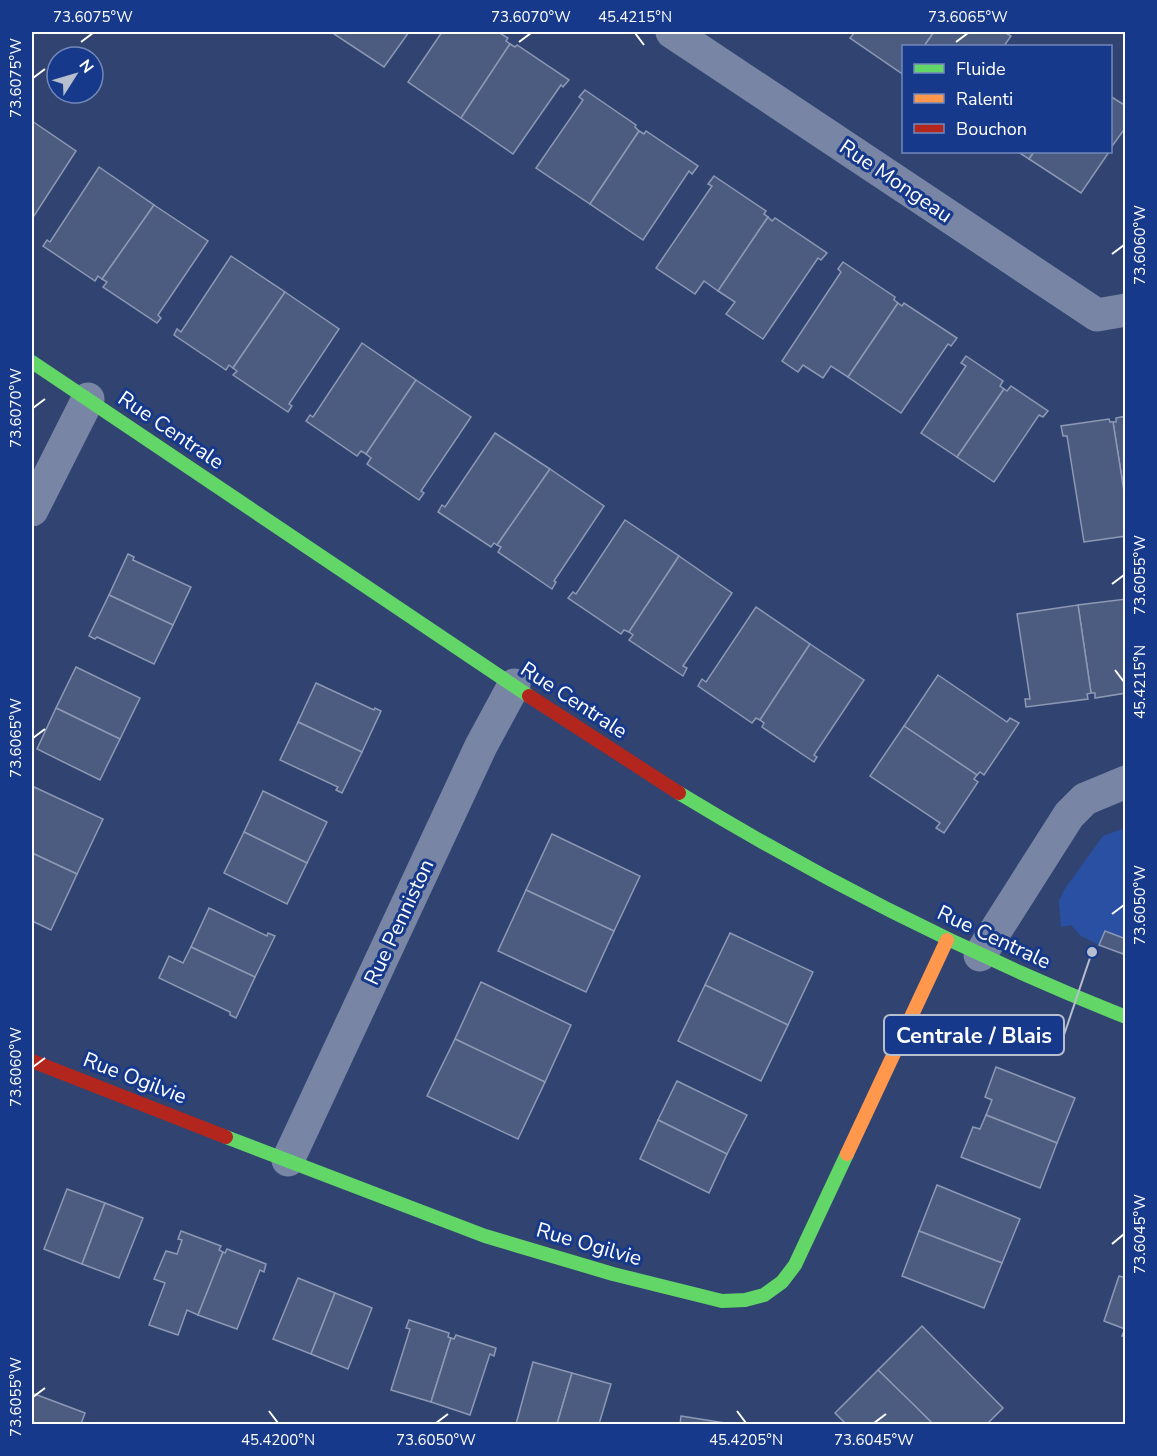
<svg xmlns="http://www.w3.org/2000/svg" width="1157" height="1456" font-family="'Nunito Sans',sans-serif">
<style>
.green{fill:#2a50a3}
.building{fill:#4c5c80;stroke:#8d98b4;stroke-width:1.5}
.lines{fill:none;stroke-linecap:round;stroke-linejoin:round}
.street{stroke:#7885a5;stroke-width:33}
.fast{stroke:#63d668;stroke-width:14}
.slow{stroke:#ff974d;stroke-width:14}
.jam{stroke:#b3261e;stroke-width:14}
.ticks{fill:none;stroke:#fff;stroke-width:2}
.labels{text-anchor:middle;stroke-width:6;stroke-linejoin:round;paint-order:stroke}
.street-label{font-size:21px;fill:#fff;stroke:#16398c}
.leader{fill:none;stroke:#b7becd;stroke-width:2}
.callout-dot{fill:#b7becd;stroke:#16398c;stroke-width:2}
.callout{fill:#16398c;stroke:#b7becd;stroke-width:2}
.callout-label{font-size:22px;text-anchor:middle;font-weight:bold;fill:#fff}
.neatline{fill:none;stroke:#fff;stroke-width:2}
.ticks-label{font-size:15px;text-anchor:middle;fill:#fff}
</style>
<rect width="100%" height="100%" fill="#314471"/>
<path class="green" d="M1125,828V939L1105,931L1099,945L1081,936L1071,925L1061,927L1059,901L1064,890L1103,836Z"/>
<g class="building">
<path d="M331,32H409L384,67Z"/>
<path d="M442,32H498L508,38L506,41L510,44L461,118L408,82Z"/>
<path d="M855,32H934L924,46H904V75L850,38Z"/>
<path d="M934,32H1004L1011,36L1004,46H924Z"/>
<path d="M510,44L515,47L517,45L569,80L563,87L561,85L513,154L461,118Z"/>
<path d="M585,90L636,125L635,127L639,131L590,204L536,168L583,100L579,97Z"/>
<path d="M1110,96L1126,106V127L1110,149Z"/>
<path d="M32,121L76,151L32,219Z"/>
<path d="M639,131L644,134L646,131L698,166L692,174L689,171L643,240L590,204Z"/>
<path d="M1018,152H1034L1029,159Z"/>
<path d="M1034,152H1109L1081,193L1029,159Z"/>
<path d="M99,167L154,205L102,279L98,276L95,281L43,246L47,240L50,242Z"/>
<path d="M714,176L766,211L764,214L768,217L718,291L704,281L695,294L656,268L712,186L708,184Z"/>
<path d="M154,205L208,241L158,315L161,318L157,323L103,287L107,282L102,279Z"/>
<path d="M768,217L772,221L775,218L827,253L821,260L818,258L763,339L726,314L735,302L718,291Z"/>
<path d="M231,256L285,292L233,368L229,365L226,370L174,335L177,329L181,332Z"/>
<path d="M843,262L895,297L894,300L898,303L848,377L831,366L823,378L803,365L798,372L782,361L841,272L838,269Z"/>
<path d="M285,292L339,329L289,404L292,406L288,412L233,375L237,371L233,368Z"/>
<path d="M898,303L902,306L904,303L957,338L951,346L948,344L901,413L848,377Z"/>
<path d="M362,343L416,380L366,454L361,451L357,456L306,421L310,415L313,417Z"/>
<path d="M966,356L1003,381L1000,386L1004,389L957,457L921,433L966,366L961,363Z"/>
<path d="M416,380L471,417L421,491L424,493L419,500L367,464L371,458L366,454Z"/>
<path d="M1011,386L1048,411L1043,417L1039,415L994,482L957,457L1004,389L1007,391Z"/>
<path d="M1126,416V504L1113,422H1116V418Z"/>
<path d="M1109,419L1110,422H1113L1126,504V536L1084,542L1067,436H1063L1061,426Z"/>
<path d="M495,433L550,469L497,545L494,543L491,547L438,512L442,505L445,507Z"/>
<path d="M550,469L604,506L554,581L556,582L552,589L498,552L501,547L497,545Z"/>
<path d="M625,520L679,556L629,632L624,630L621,634L568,598L573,592L576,594Z"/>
<path d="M128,554L134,557L133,560L191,587L173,625L109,595Z"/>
<path d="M679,556L732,593L683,666L687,668L683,676L629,640L633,635L629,632Z"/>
<path d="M109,595L173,625L154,664L97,637L95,639L89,636Z"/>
<path d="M1126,599V693L1095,698V693H1091L1078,605Z"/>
<path d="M1078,605L1091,693L1087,694L1088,699L1026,707L1025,699H1030L1017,614Z"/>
<path d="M756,607L810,644L760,720L756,718L752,723L698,686L702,679L706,682Z"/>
<path d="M810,644L864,680L814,755L817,757L814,762L762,727L764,723L760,720Z"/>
<path d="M76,667L140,698L120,739L56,708Z"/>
<path d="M938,675L1007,722L1010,718L1019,723L984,775L980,772L977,775L904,726Z"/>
<path d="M316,683L374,710L375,708L381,711L362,752L298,722Z"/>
<path d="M56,708L120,739L100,780L37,749Z"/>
<path d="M298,722L362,752L342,793L336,790L338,787L280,760Z"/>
<path d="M904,726L977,775L974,779L978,782L944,833L936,828L940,823L870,776Z"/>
<path d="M32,786L103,819L77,874L32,853Z"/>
<path d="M263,791L327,822L307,863L244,832Z"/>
<path d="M244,832L307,863L287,904L224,873Z"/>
<path d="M552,834L640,876L614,931L526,890Z"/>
<path d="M32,853L77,874L51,930L32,921Z"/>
<path d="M526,890L614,931L586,992L498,951Z"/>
<path d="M209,908L267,936L268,933L275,936L255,977L191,947Z"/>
<path d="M1105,931L1126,939L1123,954L1099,945Z"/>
<path d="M730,933L813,972L788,1025L705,985Z"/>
<path d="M191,947L255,977L236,1018L230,1015V1012L159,978L169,956L183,963Z"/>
<path d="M481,982L571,1025L545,1082L455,1039Z"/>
<path d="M705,985L788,1025L761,1081L678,1041Z"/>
<path d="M455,1039L545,1082L518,1139L427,1096Z"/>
<path d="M996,1067L1075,1098L1057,1143L986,1115L992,1100L985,1097Z"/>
<path d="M677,1081L747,1115L727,1154L658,1120Z"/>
<path d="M986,1115L1057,1143L1040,1188L961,1157L973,1127L980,1129Z"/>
<path d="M658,1120L727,1154L709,1193L640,1159Z"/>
<path d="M937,1185L1020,1219L1002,1263L919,1231Z"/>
<path d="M67,1189L105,1203L82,1264L44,1249Z"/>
<path d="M105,1203L143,1218L119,1278L82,1264Z"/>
<path d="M181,1231L221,1246L219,1250L223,1252L198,1315L187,1310L178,1335L149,1325L165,1283L154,1279L166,1251L177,1254L182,1240L178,1239Z"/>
<path d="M919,1231L1002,1263L984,1308L902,1276Z"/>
<path d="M227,1249L266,1264L264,1272L260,1270L237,1329L198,1315L223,1252L225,1253Z"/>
<path d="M1119,1276L1126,1278V1337L1122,1336L1125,1329L1104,1321Z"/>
<path d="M298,1278L335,1293L311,1354L273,1339Z"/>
<path d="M335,1293L372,1308L348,1369L311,1354Z"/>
<path d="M409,1320L449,1333L448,1337L451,1338L431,1402L391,1390L410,1329L406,1328Z"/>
<path d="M922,1326L1003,1408L987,1424H933L878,1370Z"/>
<path d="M456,1335L496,1348L494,1356L490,1354L470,1415L431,1402L451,1338L454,1339Z"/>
<path d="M533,1362L572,1373L557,1424H516Z"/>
<path d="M878,1370L914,1405L933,1424H846L835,1413Z"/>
<path d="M572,1373L611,1384L599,1424H557Z"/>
<path d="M32,1393L85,1413L81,1424H32Z"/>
<path d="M681,1416L731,1424H680Z"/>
</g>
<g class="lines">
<g class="street">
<path d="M672,32L1097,315L1126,310"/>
<path d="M32,510L88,399"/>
<path d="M980,955L1069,815L1085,799L1126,782"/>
<path d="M288,1160L481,746L514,685"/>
</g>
<g class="fast">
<path d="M32,362L529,696"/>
<path d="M679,793C822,880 970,955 1126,1017"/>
<path d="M226,1137L485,1236L613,1274L722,1301L745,1300L764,1295L782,1282L795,1265L847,1154"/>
</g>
<path class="slow" d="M847,1154L947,940"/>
<g class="jam">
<path d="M529,696L679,793"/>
<path d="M32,1061L226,1137"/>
</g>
</g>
<path class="ticks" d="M635,33L644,45M81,42L93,33M519,42L531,33M956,42L968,33M33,78L45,69M1112,254L1124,245M33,408L45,399M1112,584L1124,575M1115,670L1124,682M33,738L45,729M1112,914L1124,905M33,1067L45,1058M1112,1244L1124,1234M33,1397L45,1388M269,1411L278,1423M737,1411L746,1423M436,1423L448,1414M874,1423L886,1414"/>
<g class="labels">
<g class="street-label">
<text transform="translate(896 181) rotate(34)" y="7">Rue Mongeau</text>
<text transform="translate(171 430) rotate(34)" y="7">Rue Centrale</text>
<text transform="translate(574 700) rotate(33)" y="7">Rue Centrale</text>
<text transform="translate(399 922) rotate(-65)" y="7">Rue Penniston</text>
<text transform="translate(994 937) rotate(25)" y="7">Rue Centrale</text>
<text transform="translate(135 1078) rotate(21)" y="7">Rue Ogilvie</text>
<text transform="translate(589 1244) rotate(16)" y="7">Rue Ogilvie</text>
</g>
</g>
<path class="leader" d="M1092 952L1064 1035"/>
<circle class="callout-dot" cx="1092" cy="952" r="6"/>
<rect class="callout" x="884" y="1015" width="180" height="40" rx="6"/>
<g class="callout-label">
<text x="974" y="1043">Centrale / Blais</text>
</g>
<rect width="1157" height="1456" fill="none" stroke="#16398c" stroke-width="66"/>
<rect x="902" y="45" width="210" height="108" fill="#16398c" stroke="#7388ba" stroke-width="1.5"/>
<rect x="914" y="64" width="30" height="9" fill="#63d668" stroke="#7388ba" stroke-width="1.5"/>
<text x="956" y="75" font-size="18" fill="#ffffff">Fluide</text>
<rect x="914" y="94" width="30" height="9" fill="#ff974d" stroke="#7388ba" stroke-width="1.5"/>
<text x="956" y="105" font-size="18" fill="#ffffff">Ralenti</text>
<rect x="914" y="124" width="30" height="9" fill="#b3261e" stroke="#7388ba" stroke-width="1.5"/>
<text x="956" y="135" font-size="18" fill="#ffffff">Bouchon</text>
<g transform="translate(75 75) rotate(53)"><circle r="28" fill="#16398c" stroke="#7388ba" stroke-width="1.5"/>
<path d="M0-4.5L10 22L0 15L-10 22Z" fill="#b7becd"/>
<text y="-9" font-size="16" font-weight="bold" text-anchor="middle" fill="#ffffff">N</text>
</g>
<rect x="33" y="33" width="1091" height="1390" class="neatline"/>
<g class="ticks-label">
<text x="93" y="22">73.6075°W</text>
<text x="531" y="22">73.6070°W</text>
<text x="635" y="22">45.4215°N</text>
<text x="968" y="22">73.6065°W</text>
<text transform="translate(16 78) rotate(-90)" y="5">73.6075°W</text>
<text transform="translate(1140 245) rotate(-90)" y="5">73.6060°W</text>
<text transform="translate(16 408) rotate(-90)" y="5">73.6070°W</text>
<text transform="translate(1140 575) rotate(-90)" y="5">73.6055°W</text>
<text transform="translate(1140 682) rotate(-90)" y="5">45.4215°N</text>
<text transform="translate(16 738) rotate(-90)" y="5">73.6065°W</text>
<text transform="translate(1140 905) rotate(-90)" y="5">73.6050°W</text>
<text transform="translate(16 1067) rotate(-90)" y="5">73.6060°W</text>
<text transform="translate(1140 1234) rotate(-90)" y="5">73.6045°W</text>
<text transform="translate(16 1397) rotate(-90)" y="5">73.6055°W</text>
<text x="278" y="1445">45.4200°N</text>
<text x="436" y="1445">73.6050°W</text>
<text x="746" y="1445">45.4205°N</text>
<text x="874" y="1445">73.6045°W</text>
</g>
</svg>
